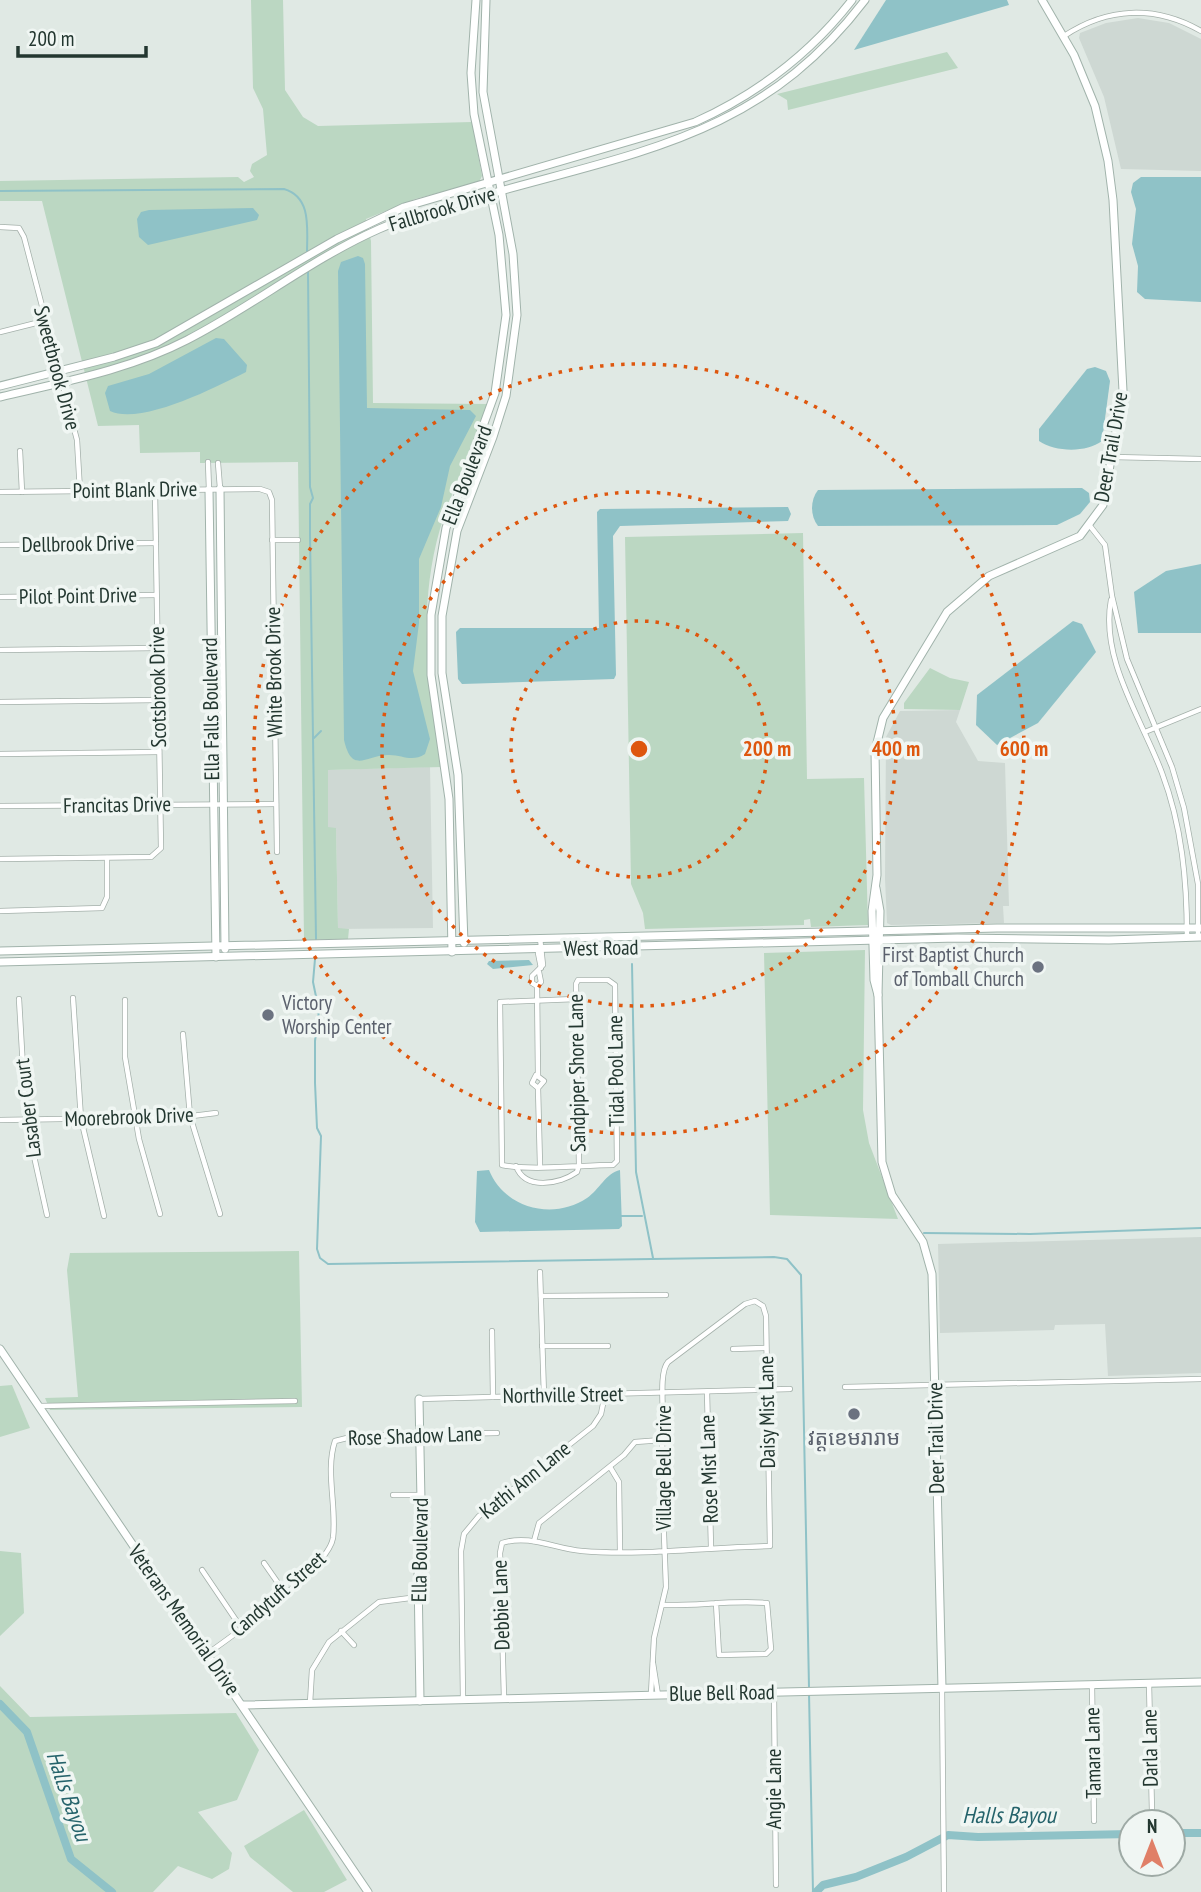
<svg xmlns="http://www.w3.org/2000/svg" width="1201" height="1892" font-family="'PT Sans Narrow','Noto Sans Khmer',sans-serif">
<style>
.built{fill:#ced8d3}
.green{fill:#bbd7c2}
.water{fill:#8fc2c7}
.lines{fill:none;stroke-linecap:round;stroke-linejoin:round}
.stream{stroke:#8fc2c7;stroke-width:2}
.river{stroke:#8fc2c7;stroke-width:8}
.street-casing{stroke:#a4b0aa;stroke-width:6}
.secondary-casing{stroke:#a1b3ab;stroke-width:9}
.street{stroke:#fff;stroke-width:4.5}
.secondary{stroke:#fff;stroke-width:7}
.ring{fill:none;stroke:#de570e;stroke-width:3.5;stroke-dasharray:3.5 7}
.worship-dot{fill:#6b7280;stroke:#f0f6f3;stroke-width:2.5}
.labels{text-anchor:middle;stroke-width:7;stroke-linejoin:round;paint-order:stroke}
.street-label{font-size:21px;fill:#233730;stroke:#f0f6f3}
.worship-label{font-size:21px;fill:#5b616d;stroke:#f0f6f3;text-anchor:end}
.water-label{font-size:23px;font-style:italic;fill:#25636b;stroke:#f0f6f3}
.centre{fill:#de570e;stroke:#f0f6f3;stroke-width:3.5}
.ring-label{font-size:21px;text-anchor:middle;font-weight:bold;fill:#de570e;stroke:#f0f6f3;stroke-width:7;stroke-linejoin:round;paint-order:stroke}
</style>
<rect width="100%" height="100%" fill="#e0e9e4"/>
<g class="built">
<path d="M1138,18L1169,23L1201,39V171L1121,169L1104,97L1079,38L1080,33L1106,23Z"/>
<path d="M960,710L956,722L978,761L1005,763L1009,906H1003L1004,923L891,925L887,923L885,879L886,737L900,711Z"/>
<path d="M430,767L433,928L338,929L336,828H328V770Z"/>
<path d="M1201,1237V1373L1108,1376L1105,1324L1055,1325L1054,1330L940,1333L938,1244Z"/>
</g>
<g class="green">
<path d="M251,0H283L285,90L303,117L318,126L472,122L482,176L479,182L415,199L366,219L371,241L373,403L489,404C475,446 453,486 440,529C417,609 428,687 442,767L328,770V827L336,828L338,928L349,929L348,939L304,940L298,462L200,463V452L140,453L139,425L98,426L42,201H0V181L238,177L244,182L254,177L250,171L252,164L267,155L263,109L253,88Z"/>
<path d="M947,52L958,68L788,110L787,100L777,94Z"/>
<path d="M803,533L807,779L864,778L868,925L811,927L810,919L804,920V925L645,929L643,913L631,884L625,537Z"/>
<path d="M930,668L950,678L969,682L960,710L904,709V703Z"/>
<path d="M865,950L863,1110L869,1143L898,1219L770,1215L764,953Z"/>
<path d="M299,1251L302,1407L50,1410L45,1398L78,1397L67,1270L70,1253Z"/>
<path d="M12,1385L30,1428L0,1437V1386Z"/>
<path d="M0,1551L21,1553L24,1613L0,1636Z"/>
<path d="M0,1686L30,1717L236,1713L259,1750L237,1800L198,1812L232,1853L229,1869L212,1879L178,1866L153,1892H0Z"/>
<path d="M304,1810L347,1880L324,1892H293L250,1857L244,1846Z"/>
</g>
<g class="water">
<path d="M886,0H1007L1009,5L854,50Z"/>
<path d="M1141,177H1201V302L1145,299L1137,292L1138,266L1132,244L1136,209L1131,192L1133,183Z"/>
<path d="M253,208L259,215L257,220L148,245L139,237L137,219L141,212L149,210Z"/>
<path d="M358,256L363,258L365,264L367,408L470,410L476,416L450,466L441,507L419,559V623L413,671L430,739L425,754C411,763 402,754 387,755C365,756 352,774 344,740L338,271L341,262Z"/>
<path d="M216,338L224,339L247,365L246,372C218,386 141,426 110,411L105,393L108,386L149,374Z"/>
<path d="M1095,367L1106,371L1110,381L1102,441C1086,453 1055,452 1039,441V429L1087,369Z"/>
<path d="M1082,488L1089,493L1090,502L1080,514L1057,525L818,526C810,516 810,500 818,490Z"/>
<path d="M788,507L791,514L788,521L620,526L613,536L616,675L614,679L462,684L458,679L456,632L460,628H599L597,512L600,509Z"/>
<path d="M1201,564V633H1138L1134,592L1166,571Z"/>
<path d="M1073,621L1082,624L1096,652L1038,723L997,745L976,725L977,695Z"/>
<path d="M529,960L533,965L493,969L487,964L489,961Z"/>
<path d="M489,1170C504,1208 553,1221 587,1198C599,1190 606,1173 620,1170L622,1226L619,1229L480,1232L475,1222L477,1171Z"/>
</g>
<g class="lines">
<g class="stream">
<path d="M0,191L284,189C312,197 307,229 307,253"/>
<path d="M308,272L310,487L313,498L310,504V535L316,939"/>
<path d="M314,738L321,731"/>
<path d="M315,959L313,982L319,1011L315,1041V1083L317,1128L321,1136L317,1249L320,1258L328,1264L774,1257L787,1259L801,1275L809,1687"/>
<path d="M632,964L636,1172L653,1258"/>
<path d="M620,1216H642"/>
<path d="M924,1233L1030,1234L1201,1228"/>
<path d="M809,1693L813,1892"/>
</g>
<g class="river">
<path d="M0,1704L27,1732L71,1859L112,1892"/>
<path d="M1173,1833H1201"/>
<path d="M816,1892L823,1885L856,1877L906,1857L948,1835L978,1837L1131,1834"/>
</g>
<defs>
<g id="street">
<path d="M1064,36C1108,7 1155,5 1201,31"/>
<path d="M0,227L19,228L24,237L77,440L80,491"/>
<path d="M0,332L44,321"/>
<path d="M20,451L22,492"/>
<path d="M1113,457L1201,459"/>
<path d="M208,462L209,490"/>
<path d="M218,463L220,488"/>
<path d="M0,492L260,489L269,492L272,500L277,852"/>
<path d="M1090,526L1105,545L1112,596L1127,659L1172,767L1184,808L1198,884V937"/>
<path d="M272,540H298"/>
<path d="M0,545L156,543"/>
<path d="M0,597L156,595"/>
<path d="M1111,600C1100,660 1142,719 1162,773C1182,826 1187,881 1187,937"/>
<path d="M0,650L157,648"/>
<path d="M0,702L157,700"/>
<path d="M1145,732L1201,709"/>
<path d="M0,754L159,752"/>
<path d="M0,806L276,804"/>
<path d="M0,859L151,857L161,848L155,491"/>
<path d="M0,911L102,908L107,897V858"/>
<path d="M541,951L538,953L541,968"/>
<path d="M537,986L532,983V976L543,965L540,938"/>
<path d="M73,998L81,1119L104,1216"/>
<path d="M19,999L26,1120L47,1215"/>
<path d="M125,1000V1057L139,1139L160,1214"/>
<path d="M183,1034L190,1116L220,1214"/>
<path d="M538,1075L537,986L541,982L539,972"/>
<path d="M538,1088L532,1083L536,1075L544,1081L538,1088L540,1165"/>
<path d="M0,1120L184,1117L216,1113"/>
<path d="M516,1166C525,1191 560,1184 577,1172L579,1165L576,984L578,980H608L615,985L617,1161L613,1165C582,1165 530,1171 502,1165L500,1002L576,999"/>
<path d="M540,1272L544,1396"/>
<path d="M541,1296L666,1295"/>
<path d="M492,1331L493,1397"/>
<path d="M542,1346H608"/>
<path d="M733,1349L766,1348"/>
<path d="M845,1387L1201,1379"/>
<path d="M707,1392L711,1547"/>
<path d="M419,1399L790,1389"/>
<path d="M40,1406L295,1401"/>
<path d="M610,1467L619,1482L620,1551"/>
<path d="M393,1495H421"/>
<path d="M534,1541L539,1523L624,1455L635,1442L662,1440"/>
<path d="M264,1563L285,1593"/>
<path d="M202,1570L242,1629"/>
<path d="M663,1605C697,1606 732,1600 767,1603L771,1649L766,1654L719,1655L716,1603"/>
<path d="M341,1631L354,1645"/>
<path d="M207,1654C235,1634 328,1569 333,1538C337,1507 325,1471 335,1441L355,1436L497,1433"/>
<path d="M653,1663L658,1695"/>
<path d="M1149,1683L1152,1812"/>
<path d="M1092,1685L1094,1821"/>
<path d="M942,1688L944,1892"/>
<path d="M774,1693L776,1885"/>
<path d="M504,1698L500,1553L502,1543C530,1534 555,1549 582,1551C643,1556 708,1547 770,1546L766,1316L763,1306L755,1301L745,1304L668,1362C657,1375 666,1420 662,1440L664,1535L666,1587L654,1638L651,1694"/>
<path d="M463,1699L461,1551L464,1534L479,1516L593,1426L601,1414L605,1394"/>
<path d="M310,1703L312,1670L329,1642L379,1602L418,1597"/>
</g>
<g id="secondary">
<path d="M0,386L114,357L156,343L337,239L404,207L695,122C757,94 810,54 852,0"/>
<path d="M0,397C63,382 129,370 187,340C252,307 311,259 379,229C411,215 446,206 479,197C635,152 760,138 865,0"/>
<path d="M220,489L225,949"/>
<path d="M209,490L216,957"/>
<path d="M876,888L880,911L878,995L882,1162L892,1195L923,1242L932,1274L942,1688"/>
<path d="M464,943L458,775L442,673V616L457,531L493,437L506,396L517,315L513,254L483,92L486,0"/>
<path d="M0,951L997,928H1201"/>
<path d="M452,952L449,799L431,675V615L446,528L495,393L506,315L499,235L474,114L471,73L476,0"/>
<path d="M0,962L957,938L1109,940L1201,937"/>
<path d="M878,995L874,980L872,911L877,875L875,751L883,718L947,612L989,576L1080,536L1103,505L1123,391L1113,200L1108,161L1095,106L1074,55L1042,0"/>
<path d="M0,1349L368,1892"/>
<path d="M419,1399L422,1551L418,1574L420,1701"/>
<path d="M243,1705L1201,1682"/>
</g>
</defs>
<use href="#street" class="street-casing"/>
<use href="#secondary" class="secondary-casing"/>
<use href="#street" class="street"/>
<use href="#secondary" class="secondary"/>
</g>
<g class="ring">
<circle cx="639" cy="749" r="128"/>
<circle cx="639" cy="749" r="257"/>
<circle cx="639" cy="749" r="385"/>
</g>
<g class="worship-dot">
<circle cx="1038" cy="967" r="7"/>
<circle cx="268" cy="1015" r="7"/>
<circle cx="854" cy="1414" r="7"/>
</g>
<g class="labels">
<g class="street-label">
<text transform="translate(442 209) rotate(-17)" y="7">Fallbrook Drive</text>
<text transform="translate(57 368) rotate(75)" y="7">Sweetbrook Drive</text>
<text transform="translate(1111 447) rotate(-80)" y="7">Deer Trail Drive</text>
<text transform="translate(467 475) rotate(-69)" y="7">Ella Boulevard</text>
<text transform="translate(135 490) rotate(-1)" y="7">Point Blank Drive</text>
<text transform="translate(78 544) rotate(-1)" y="7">Dellbrook Drive</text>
<text transform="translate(78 596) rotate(-1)" y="7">Pilot Point Drive</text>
<text transform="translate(274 672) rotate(-91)" y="7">White Brook Drive</text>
<text transform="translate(158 687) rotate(-91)" y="7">Scotsbrook Drive</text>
<text transform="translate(211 709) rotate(-91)" y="7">Ella Falls Boulevard</text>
<text transform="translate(117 805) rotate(-1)" y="7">Francitas Drive</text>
<text transform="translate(601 948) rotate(-1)" y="7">West Road</text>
<text transform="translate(616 1071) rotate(-91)" y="7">Tidal Pool Lane</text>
<text transform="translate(577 1073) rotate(-91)" y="7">Sandpiper Shore Lane</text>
<text transform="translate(28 1108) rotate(-97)" y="7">Lasaber Court</text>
<text transform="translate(129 1117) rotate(-2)" y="7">Moorebrook Drive</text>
<text transform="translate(563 1395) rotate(-1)" y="7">Northville Street</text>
<text transform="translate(767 1412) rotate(-91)" y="7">Daisy Mist Lane</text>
<text transform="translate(415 1436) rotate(-2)" y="7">Rose Shadow Lane</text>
<text transform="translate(936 1438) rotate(-91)" y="7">Deer Trail Drive</text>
<text transform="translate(664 1468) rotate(-90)" y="7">Village Bell Drive</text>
<text transform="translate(709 1469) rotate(-92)" y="7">Rose Mist Lane</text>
<text transform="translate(525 1480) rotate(-39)" y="7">Kathi Ann Lane</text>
<text transform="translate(420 1550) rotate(-89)" y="7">Ella Boulevard</text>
<text transform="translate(278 1594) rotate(-41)" y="7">Candytuft Street</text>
<text transform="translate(501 1605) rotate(-92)" y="7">Debbie Lane</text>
<text transform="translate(184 1620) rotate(55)" y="7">Veterans Memorial Drive</text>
<text transform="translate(722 1693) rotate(-1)" y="7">Blue Bell Road</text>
<text transform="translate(1150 1748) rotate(-91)" y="7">Darla Lane</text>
<text transform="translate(1093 1753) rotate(-91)" y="7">Tamara Lane</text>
<text transform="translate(774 1789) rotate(-90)" y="7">Angie Lane</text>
</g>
<g class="worship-label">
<text x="1024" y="962">First Baptist Church<tspan x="1024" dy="24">of Tomball Church</tspan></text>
<text x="282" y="1010" text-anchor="start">Victory<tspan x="282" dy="24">Worship Center</tspan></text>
<text x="854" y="1445" text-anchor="middle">វត្តខេមរារាម</text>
</g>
<g class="water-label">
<text transform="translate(69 1796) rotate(71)" y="8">Halls Bayou</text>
<text x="1009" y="1823">Halls Bayou</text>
</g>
</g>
<circle cx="639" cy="749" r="10" class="centre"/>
<g class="ring-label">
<text x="767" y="756">200 m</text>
<text x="896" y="756">400 m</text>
<text x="1024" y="756">600 m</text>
</g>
<g transform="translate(1152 1843)"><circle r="33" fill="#f0f6f3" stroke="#9eaaa5" stroke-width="2"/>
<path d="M0-5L12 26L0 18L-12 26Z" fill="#e07f67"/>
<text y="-10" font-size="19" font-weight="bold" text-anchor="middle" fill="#233730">N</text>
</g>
<path d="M18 46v10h128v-10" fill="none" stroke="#233730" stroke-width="3.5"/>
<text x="28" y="46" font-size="21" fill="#233730" stroke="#f0f6f3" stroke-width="5" paint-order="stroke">200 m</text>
</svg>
